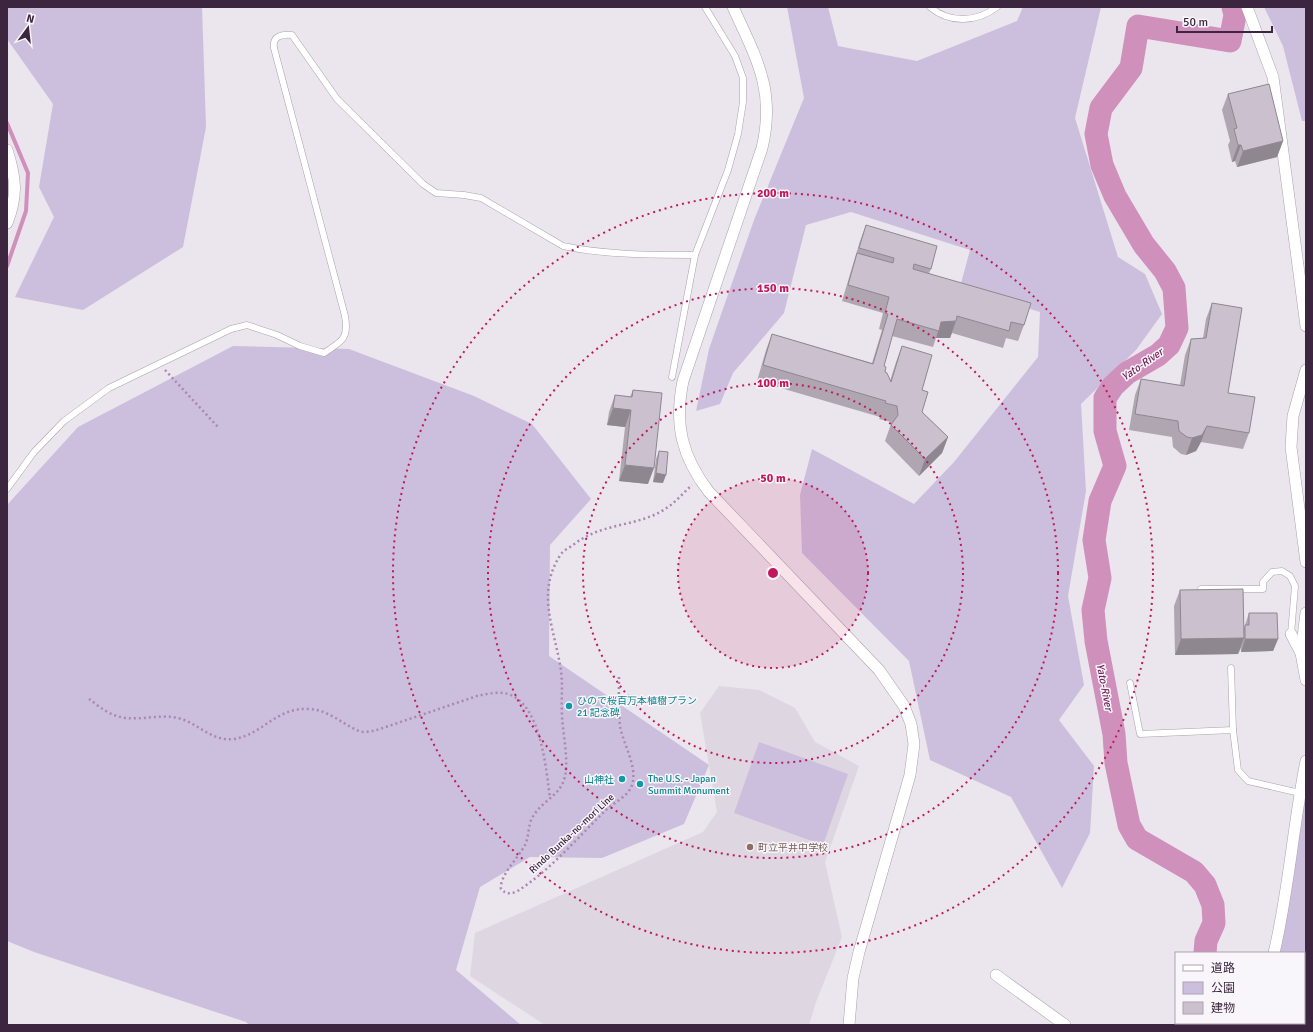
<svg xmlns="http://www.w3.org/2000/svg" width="1313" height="1032" font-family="Signika,'Noto Sans JP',sans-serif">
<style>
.built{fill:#ded6e1}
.green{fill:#ccbfdd}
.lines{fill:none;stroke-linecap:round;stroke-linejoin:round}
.stream{stroke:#cf90bb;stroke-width:4}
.river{stroke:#cf90bb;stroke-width:23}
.service-casing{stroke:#aca0ae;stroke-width:7}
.minor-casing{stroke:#aca0ae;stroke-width:12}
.tertiary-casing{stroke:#aca0ae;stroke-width:12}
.path{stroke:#aa87af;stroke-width:2.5;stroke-dasharray:2 3;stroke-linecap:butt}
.service{stroke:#fff;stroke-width:6}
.minor{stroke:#fff;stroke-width:11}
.tertiary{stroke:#fff;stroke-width:11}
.wall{fill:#afa6b1}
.shaded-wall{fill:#8e8790}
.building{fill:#cbc1ce;stroke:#8e8790}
.ring{fill:none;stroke:#c2185b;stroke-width:2;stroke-dasharray:2 4}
.culture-dot{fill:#0f9aa8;stroke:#f8f6fa;stroke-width:1.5}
.education-dot{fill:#8d6e63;stroke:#f8f6fa;stroke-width:1.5}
.labels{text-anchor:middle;stroke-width:3;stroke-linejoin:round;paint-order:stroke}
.culture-label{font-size:10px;fill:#0d838f;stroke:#f8f6fa;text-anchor:start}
.street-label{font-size:10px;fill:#3c253f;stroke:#f8f6fa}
.education-label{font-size:10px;fill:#785e54;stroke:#f8f6fa;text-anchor:start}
.water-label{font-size:11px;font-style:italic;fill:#78215b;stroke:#f8f6fa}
.centre{fill:#c2185b;stroke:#f8f6fa;stroke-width:2}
.ring-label{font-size:12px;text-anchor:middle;font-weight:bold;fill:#c2185b;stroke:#f8f6fa;stroke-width:3;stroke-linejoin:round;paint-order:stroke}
</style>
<rect width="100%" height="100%" fill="#ebe5ed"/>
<path class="built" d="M719,686L759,690L795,708L815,742L859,766L825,862L842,937L816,1002L809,1025H545L470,976L475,933L703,832L717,812L700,713Z"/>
<g class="green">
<path d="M7,7H202L206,127L183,247L83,310L15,297L54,217L39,187L53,104L7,39Z"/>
<path d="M787,7H828L838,46L917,61L1017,21L1023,7H1101L1075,118L1118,257L1145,274L1162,314L1136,350L1081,404L1086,491L1068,596L1084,685L1059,720L1094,766L1090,833L1062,888L1011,797L930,760L909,661L802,553L800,495L812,449L914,504L954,462L1038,357L1040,312L960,287L970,250L851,212L806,225L784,313L733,373L720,404L696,411L709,349L754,220L804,98Z"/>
<path d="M1264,7H1306V121H1302L1283,46Z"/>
<path d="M233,346L349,349L474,396L532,424L591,499L550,545L549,656L709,765L684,824L602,858L530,857L480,887L456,970L521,1025H249L246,1022L34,952L7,941V505L78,427Z"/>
<path d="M759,742L848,774L823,845L734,813Z"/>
<path d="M1306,792V1025H1244L1245,1023H1304V953H1278Z"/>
</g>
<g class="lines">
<path class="stream" d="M7,123L28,173L26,211L7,266"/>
<g class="river">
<path d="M1205,953L1206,941L1214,923L1213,905L1205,885L1194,872L1137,839L1129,825L1116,763L1114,734L1096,641L1093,610L1100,578L1094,540L1100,501L1115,466L1105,431V398L1113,386L1127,373L1158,355L1169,345L1177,328L1174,288L1165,271L1144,245L1115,196L1102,165L1096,134L1101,108L1131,68L1138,26L1230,41L1235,15L1233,7"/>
<path d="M1213,1025L1215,1023"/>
</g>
<defs>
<g id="service">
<path d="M930,7C950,24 977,22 997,7"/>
<path d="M672,377L695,255L728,170L738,134L743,102V78L735,56L705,7"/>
<path d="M7,489L34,452L64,421L109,388L231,329L247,325L277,335L300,346L324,353C342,341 349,339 345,316L274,48C272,36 282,34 292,35L337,99L423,184L436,193L464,195L481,198L563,246C605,255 652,255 695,255"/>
<path d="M1201,589H1263V582L1272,572L1282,571L1290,576L1295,586L1291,634"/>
<path d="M1231,668L1233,730"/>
<path d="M1130,683L1140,734L1233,730L1238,770L1248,781L1300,793"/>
</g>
<g id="minor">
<path d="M1247,7L1273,77L1306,326"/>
<path d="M7,150C16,178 18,195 7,223"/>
<path d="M1306,370L1293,416L1291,447L1306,562"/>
<path d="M1306,613L1301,653L1306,680"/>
<path d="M1291,634L1301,653"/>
<path d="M1274,953C1289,890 1293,825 1306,761"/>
<path d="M996,975L1065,1025"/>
<path d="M1232,1025L1234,1023"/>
</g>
<path id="tertiary" d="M733,7C756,58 776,90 762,148L683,381C674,425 682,457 709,492L879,670L904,706L911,724L914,744L910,775L859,952L853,978L849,1025"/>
</defs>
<use href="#service" class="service-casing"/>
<use href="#minor" class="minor-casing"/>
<use href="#tertiary" class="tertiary-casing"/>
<g class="path">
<path d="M165,370L218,427"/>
<path d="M619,677C619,693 618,710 620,726C623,744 638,767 632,785C628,797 614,802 606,810C577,838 551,870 516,892C509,894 506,894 501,889C499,876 519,857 525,845C529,837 528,826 532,818C544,797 565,796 566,768C567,751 563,733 562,716C561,701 563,686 561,671C555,629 535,593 561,554C564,550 569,548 573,545C602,522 638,527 665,509C675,503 683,493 692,485"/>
<path d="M89,699C96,704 104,711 112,714C132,724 157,713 178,718C198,723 212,742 234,739C262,735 276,707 309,709C329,710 342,724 359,731C363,733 369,731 374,731L477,696C487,694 498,691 508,694C541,704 546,769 550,798"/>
</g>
<use href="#service" class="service"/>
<use href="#minor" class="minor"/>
<use href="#tertiary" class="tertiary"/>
</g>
<g class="wall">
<path d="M1228,94L1283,141L1277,157L1237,167L1235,161L1232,162L1228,145L1230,141L1222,110Z"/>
<path d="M866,225L931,269L929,273L1024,325L1018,341L1006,338L1003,348L952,333L950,338H936L933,347L892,336L884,366L885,372L890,381L896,362L902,346L922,390V412L948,437L942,453L919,476L885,441L891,424V422L879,419L880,417L757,381L766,350L772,334L872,363L882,330L879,329L883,313L842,301L860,241Z"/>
<path d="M1212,303L1228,393L1249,433L1243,449L1201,442L1196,451L1186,455L1181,454L1173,447L1172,437L1129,430L1135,395L1141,379L1180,385L1185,355L1191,339L1203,338L1206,319Z"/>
<path d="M633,390L648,484L619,481L625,427L607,425L609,412L615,395L630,397Z"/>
<path d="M659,451L663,483L653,482L656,459Z"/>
<path d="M1180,590L1244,628L1249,613L1278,639L1273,651L1241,652V648L1238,654L1175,655L1174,606Z"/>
</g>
<g class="shaded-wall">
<path d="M1283,141L1277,157L1237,167L1243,151Z"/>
<path d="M1238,145H1241L1235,161L1232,162Z"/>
<path d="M956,321L950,338H936L941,322Z"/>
<path d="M613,408L631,410L625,427L607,425Z"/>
<path d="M1207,426L1201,442L1196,451L1186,455L1192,438Z"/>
<path d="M948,437L942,453L919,476L925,459Z"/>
<path d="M625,465L654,468L648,484L619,481Z"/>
<path d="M656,473L666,475L663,483L653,482Z"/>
<path d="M1244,638L1238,654L1175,655L1181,639Z"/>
<path d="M1245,639H1278L1273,651L1241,652Z"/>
</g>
<g class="building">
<path d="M1269,84L1283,141L1243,151L1241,145H1238L1234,129L1237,128L1228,94Z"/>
<path d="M866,225L937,246L931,269L914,264L913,269L1031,303L1024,325L1011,322L1009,331L957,316L956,321L941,322L939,331L897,319L884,366L886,367L885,372L887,373L891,382L902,346L932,355L922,390L928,392L922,412L948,437L925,459L891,425L898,415L897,406L885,403L886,401L763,365L772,334L873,364L888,314L885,313L889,297L848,285L857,253L893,263L894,258L859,248Z"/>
<path d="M1212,303L1242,308L1228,393L1255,397L1249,433L1207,426L1202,435L1192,438L1187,437L1179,431L1178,421L1135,414L1141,379L1184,386L1191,339L1206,338Z"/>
<path d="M633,390L662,393L654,468L625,465L631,410L613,408L615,395L632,397Z"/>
<path d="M659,451L668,452L666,475L656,473Z"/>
<path d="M1243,589L1244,638L1181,639L1180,590Z"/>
<path d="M1249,613H1277L1278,639H1245V625H1249Z"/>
</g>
<circle cx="773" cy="573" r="95" fill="#c2185b" fill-opacity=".12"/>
<g class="ring">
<circle cx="773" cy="573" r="95"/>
<circle cx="773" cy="573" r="190"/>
<circle cx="773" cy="573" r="285"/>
<circle cx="773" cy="573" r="380"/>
</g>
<g class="culture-dot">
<circle cx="569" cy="706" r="4"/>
<circle cx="622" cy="779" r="4"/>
<circle cx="640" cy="784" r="4"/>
</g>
<circle class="education-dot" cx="750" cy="847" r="4"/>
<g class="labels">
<g class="culture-label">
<text x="577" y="704">ひので桜百万本植樹プラン<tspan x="577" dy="12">21 記念碑</tspan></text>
<text x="648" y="782">The U.S. - Japan<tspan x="648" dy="12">Summit Monument</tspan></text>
<text x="614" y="783" text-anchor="end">山神社</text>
</g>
<g class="street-label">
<text transform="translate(571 833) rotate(-43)" y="4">Rindo Bunka-no-mori Line</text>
</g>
<g class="education-label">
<text x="758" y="851">町立平井中学校</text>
</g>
<g class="water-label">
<text transform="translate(1142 364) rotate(-35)" y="4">Yato-River</text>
<text transform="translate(1105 687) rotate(79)" y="4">Yato-River</text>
</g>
</g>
<circle cx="773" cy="573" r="6" class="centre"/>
<g class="ring-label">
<text x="773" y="197">200 m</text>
<text x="773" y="292">150 m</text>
<text x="773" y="387">100 m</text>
<text x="773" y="482">50 m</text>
</g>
<rect width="1313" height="1032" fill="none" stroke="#3c253f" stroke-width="16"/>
<rect x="1175" y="952" width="130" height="72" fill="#f8f6fa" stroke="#ada2af"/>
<rect x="1183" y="965" width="20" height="6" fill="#ffffff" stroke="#ada2af"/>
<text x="1211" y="972" font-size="12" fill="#3c253f">道路</text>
<rect x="1183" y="982" width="20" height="12" fill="#ccbfdd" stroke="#ada2af"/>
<text x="1211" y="992" font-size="12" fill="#3c253f">公園</text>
<rect x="1183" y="1002" width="20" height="12" fill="#cbc1ce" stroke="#ada2af"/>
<text x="1211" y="1012" font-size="12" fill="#3c253f">建物</text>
<g transform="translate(28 28) rotate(15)" stroke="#f8f6fa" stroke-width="3" paint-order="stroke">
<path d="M0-3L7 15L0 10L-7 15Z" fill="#3c253f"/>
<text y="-6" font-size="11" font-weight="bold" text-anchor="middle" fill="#3c253f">N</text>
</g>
<path d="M1177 26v6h95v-6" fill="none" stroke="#3c253f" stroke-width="2"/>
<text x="1183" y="26" font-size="12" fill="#3c253f" stroke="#f8f6fa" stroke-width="3" paint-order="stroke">50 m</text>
</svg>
